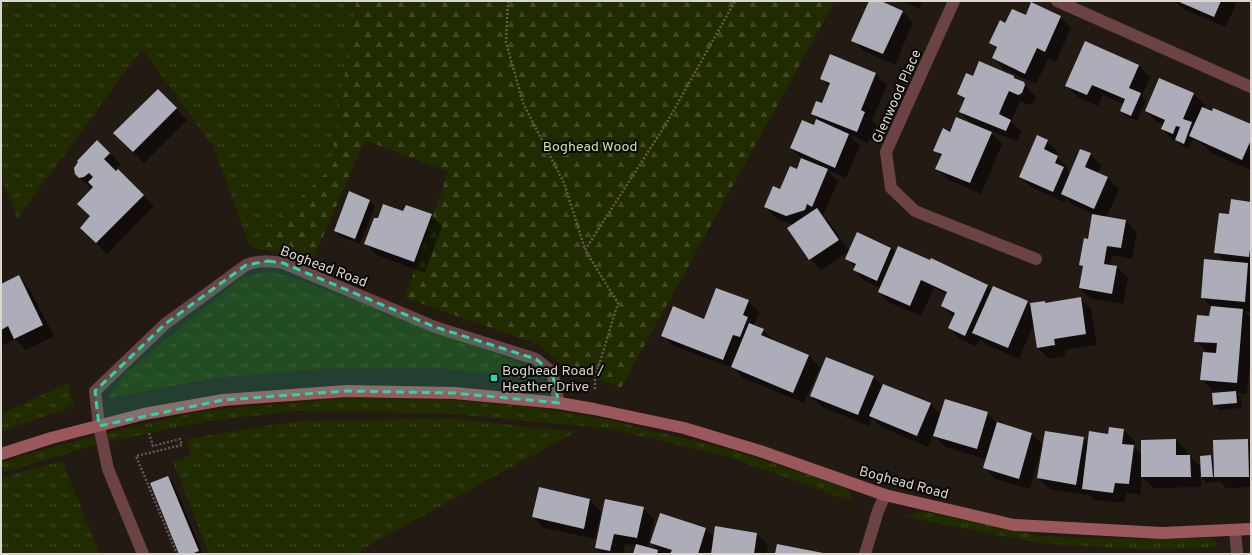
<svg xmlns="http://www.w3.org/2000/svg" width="1252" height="555" font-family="Overpass,sans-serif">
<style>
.grass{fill:url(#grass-tufts)}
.forest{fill:url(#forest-firs)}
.shadow{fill:#0007}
.building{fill:#acadb9}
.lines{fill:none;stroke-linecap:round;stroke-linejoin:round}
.path{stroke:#625a54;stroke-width:2.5;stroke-dasharray:2 2;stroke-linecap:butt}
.lane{stroke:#6c4345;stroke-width:12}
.street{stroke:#6c4345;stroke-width:12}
.secondary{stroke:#9a585d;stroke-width:12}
.marked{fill:#2ed4aa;fill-opacity:0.2;stroke:#2ed4aa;stroke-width:3;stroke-dasharray:8 5;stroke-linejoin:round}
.poi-dot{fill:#2ed4aa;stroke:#090604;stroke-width:1.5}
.labels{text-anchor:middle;stroke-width:4;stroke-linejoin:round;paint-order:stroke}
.street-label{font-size:14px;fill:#dcd6d1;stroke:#090604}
.park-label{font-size:14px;fill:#cde59c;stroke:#090604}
.poi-label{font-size:14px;fill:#dcd6d1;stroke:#090604;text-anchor:start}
</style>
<defs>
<pattern id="grass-tufts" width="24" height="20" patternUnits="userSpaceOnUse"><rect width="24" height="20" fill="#202b00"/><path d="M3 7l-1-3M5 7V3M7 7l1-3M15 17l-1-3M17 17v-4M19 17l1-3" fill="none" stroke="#404924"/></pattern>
<pattern id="forest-firs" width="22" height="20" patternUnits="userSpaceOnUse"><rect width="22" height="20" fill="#202b00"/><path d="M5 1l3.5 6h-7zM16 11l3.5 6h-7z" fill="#404924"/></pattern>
</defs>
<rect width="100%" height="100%" fill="#221a13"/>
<g class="grass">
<path d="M1,1H356L330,169L250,247L213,146L142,49L17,219L1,177Z"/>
<path d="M269,271L303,281L533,368L538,380L440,368L316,369L215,378L108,398L124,374L241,278Z"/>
<path d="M68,383L74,406L1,432V414Z"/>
<path d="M376,396L453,400L539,408L609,420L732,450L848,488L853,502L729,457L606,428L451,414L297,411L202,422L102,443L1,473V463L21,456L101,434L202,411L297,402Z"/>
<path d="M451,418L575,432L363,549L357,554H209L173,462L191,455L186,439L299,421Z"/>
<path d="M62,461L100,554H1V477Z"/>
<path d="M923,511L1038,536L1146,539L1213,538L1218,547L1147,550L1038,543L906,517Z"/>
</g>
<path class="forest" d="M356,1H835L621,388L562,365L537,344L405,298L448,172L365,140L312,262L250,247L330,169Z"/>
<g class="shadow">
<path d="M870,1H878L902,11L913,22L895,65L864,51L852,40Z"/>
<path d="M901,1H922L919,9Z"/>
<path d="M1175,1H1237L1226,27L1183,9Z"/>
<path d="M1026,17H1060L1071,28L1056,62L1048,59L1036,84L1004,69L993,57L997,49L990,42L1006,24Z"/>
<path d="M1139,66L1150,77L1142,96L1146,100L1137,121L1126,116L1121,111L1124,104L1103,95L1098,106L1078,97L1067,86Z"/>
<path d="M876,74L887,85L872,120L876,124L868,143L850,135L860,146L846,178L827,170L838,181L823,216L828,220L849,251L821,270L810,259L789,228L793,225L776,218L765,207L798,170L802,159L791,148L815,126L821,122L812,113L822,104L830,87L821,78Z"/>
<path d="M974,77H1014L1023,83L1036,97L1033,104L1030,105L1020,101L1011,121L1021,132L1017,141L988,130L1002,144L981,194L947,179L936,168L941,157L935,150L950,133L972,125L960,112L965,100L958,94Z"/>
<path d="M1160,80L1194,94L1205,105L1203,109L1251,125V170L1211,153L1203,145L1193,139L1189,149L1173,140L1162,129L1163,125L1157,122L1146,111Z"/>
<path d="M158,90L187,120L144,163L115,133Z"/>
<path d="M1047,141L1058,152L1056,156L1068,168L1067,171L1070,174L1090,154L1101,165L1098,173L1108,178L1119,189L1106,218L1126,221L1137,232L1132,259L1112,255L1110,266L1117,267L1128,278L1123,304L1091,299L1080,288L1083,268L1080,265L1088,240L1093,214L1073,205L1066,198L1064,202L1031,187L1020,176Z"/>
<path d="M97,142L121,164L115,170L116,172L118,170L154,206L107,254L81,228L92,217L94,188H91L76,174Z"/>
<path d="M369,200L375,206L360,244L340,236L335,231Z"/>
<path d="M1251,203V266H1250L1251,267V312L1244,311L1251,318V353L1247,394L1236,393L1241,398L1242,408L1219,410L1214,404L1225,392L1213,391L1201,379L1208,353L1196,341L1210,317L1211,307L1202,297L1225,262L1215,252L1230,215Z"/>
<path d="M404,213L431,215L442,226L425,273L377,255L366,244Z"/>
<path d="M858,233L891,248L896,253L987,286L992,290L993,287L1027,302L1031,306L1044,302L1046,304L1080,298L1091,309L1097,345L1065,350V356L1049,359L1038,348L1034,324L1019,359L985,344L980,339L976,346L960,339L949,327L954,317L942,306L948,295L934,288L921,316L890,303L879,292L881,288L865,281L854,270L855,267L847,259Z"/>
<path d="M18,277L29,288L54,336L26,350L15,339L1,346V285Z"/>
<path d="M748,301L759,312L754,325L756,327L763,330L775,341L809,356L820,367L804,403L743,378L735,369L674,346L663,335L705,320Z"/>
<path d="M873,377L883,386L930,404L941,414L987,413L998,424L1032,434L1044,446L1083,438L1088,443L1124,430L1135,441L1134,447L1142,455L1176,440L1187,451V456H1190L1201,467L1211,456L1215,460L1248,440L1251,444V487L1226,488L1218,479V482L1207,483L1201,477V487L1154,488L1142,477L1140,495L1126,493L1124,503L1094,500L1087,493V495L1050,489L1038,478L1044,447L1042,446L1030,489L995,479L984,467L986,459L945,447L933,434L928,447L881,427L872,418L869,426L822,407L811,396Z"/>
<path d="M168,477L173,482L203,554H180Z"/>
<path d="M540,489L590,500L601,512L595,539L544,528L533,517Z"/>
<path d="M643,508L654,519L648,548L660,552L651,543L706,529L714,537L757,534L768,545L766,554H663L660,553L661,554H634L636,546L625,544L623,554H602L596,548Z"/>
</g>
<g class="building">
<path d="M869,1H881L903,11L883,54L851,41Z"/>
<path d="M1177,1H1221L1214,17Z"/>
<path d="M1031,2L1061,16L1045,52L1037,48L1025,74L992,58L997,47L989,43L1000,20L1005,23L1012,9L1026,15Z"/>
<path d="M1085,41L1139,65L1129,88L1141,93L1131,116L1120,111L1125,99L1092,85L1087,95L1065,86Z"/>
<path d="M830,54L876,73L861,110L865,112L857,132L811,114L816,101L822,103L830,83L820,79Z"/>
<path d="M979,61L1014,76V78L1024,82L1025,85L1022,93L1018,95L1009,91L1004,102L999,114L1011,120L1006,131L959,112L965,98L957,94L966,73L973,76Z"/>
<path d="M1159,78L1194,93L1183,119L1192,122L1184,144L1175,140L1180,127L1176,126L1173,134L1161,129L1165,120L1145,111Z"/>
<path d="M158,89L177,108L133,152L113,133Z"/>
<path d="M1202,107L1212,111L1213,108L1251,124V140L1242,160L1189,136Z"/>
<path d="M956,117L992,132L970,183L935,169L942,154L933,151L943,128L950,132Z"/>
<path d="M816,119L849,134L835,168L790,148L802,120L814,125Z"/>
<path d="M1037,135L1048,140L1044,149L1058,156L1055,163L1064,167L1053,192L1019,177Z"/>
<path d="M97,140L110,153L104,159L116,171L118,169L144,195L96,243L80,228L90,216L77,204L93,187L88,182L93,177L89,173L84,177L79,178L75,174L74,168L78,162L77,161Z"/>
<path d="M1080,149L1091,153L1085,167L1108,177L1094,209L1061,194Z"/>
<path d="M801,158L828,169L812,207L807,204L805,210L786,216L764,207L773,186L780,189L790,166L797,169Z"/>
<path d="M349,191L370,200L355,239L334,231Z"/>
<path d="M1231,199L1251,202V241L1249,257L1214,253L1219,213L1229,214Z"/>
<path d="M383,204L403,211L406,205L432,214L414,262L364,244L374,218H378Z"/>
<path d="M817,208L839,240L809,260L787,228Z"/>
<path d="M1092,214L1126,220L1121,248L1107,246L1104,264L1117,266L1112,294L1079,288L1083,266L1079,265L1084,238L1088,239Z"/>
<path d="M857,232L891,248L877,281L853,270L856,264L845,259Z"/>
<path d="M898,246L930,260L931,258L988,285L965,336L948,328L955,313L941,306L947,292L921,280L910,306L878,292Z"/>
<path d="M1204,259L1248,263L1245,302L1201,298Z"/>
<path d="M19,275L43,325L14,339L8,326L1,330V284Z"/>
<path d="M993,286L1028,301L1008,348L972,333Z"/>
<path d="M716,288L749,300L743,315L748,317L740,337L733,335L723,360L661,336L673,306L704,319Z"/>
<path d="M1081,297L1086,334L1054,339L1055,345L1037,348L1030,303L1045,301V303Z"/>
<path d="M1211,306L1243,309L1237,383L1200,380L1203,352L1216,353L1217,343L1194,342L1197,315L1209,316Z"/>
<path d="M749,323L764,329L761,335L809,355L793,393L731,367Z"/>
<path d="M826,357L874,376L858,415L810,396Z"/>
<path d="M883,384L931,403L917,436L869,416Z"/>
<path d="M1236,391L1237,403L1213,405L1212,393Z"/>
<path d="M945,399L988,412L977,449L933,436Z"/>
<path d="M997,422L1032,433L1019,479L983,468Z"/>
<path d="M1109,427L1124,429L1122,444L1134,445L1129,484L1115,483L1113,493L1082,489L1089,431L1108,434Z"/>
<path d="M1045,431L1084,437L1076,485L1037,478Z"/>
<path d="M1176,439V455H1190L1191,477H1141V440Z"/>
<path d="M1248,439L1249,477H1214L1213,440Z"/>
<path d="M1211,455L1213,477H1201L1200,456Z"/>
<path d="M168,476L199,551L191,554H179L150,483Z"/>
<path d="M539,487L590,499L584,529L532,517Z"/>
<path d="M605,499L644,507L637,538L614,534L610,551L595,548Z"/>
<path d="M660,513L706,528L698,554H670L672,550L650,543Z"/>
<path d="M715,526L757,533L754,554H711Z"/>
<path d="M636,544L658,550L657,554H633Z"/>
<path d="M777,544L823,553V554H775Z"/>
</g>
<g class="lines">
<g class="path">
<path d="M508,1L506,42L523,103L564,183L585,249"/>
<path d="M595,389V378L618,303L585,250L666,124L735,1"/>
<path d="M149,433L153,446L180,439L182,445L136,456L177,554"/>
</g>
<g class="lane">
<path d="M99,426L108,469L143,554"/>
<path d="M1235,530L1237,554"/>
</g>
<g class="street">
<path d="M954,1L886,152L891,188L915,211L1036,259"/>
<path d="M1057,1L1251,87"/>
<path d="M99,426L95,391L165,324L246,265C259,260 269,261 283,263L435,327L536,359L552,372L559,403"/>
<path d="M865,554L878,511L885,495"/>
</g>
<path class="secondary" d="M1,454L51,438L144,414L223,400L347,391L454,393L559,403L594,409L684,428L760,451L885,495L1014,525L1162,533L1251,529"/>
</g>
<path class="marked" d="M268,261L283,263L435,327L536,359L552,372L559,403L454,393L347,391L223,400L99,426L95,391L165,324L246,265Z"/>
<rect class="poi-dot" x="490" y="374" width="8" height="8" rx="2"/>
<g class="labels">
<g class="street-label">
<text transform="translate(896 96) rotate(-66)" y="5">Glenwood Place</text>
<text transform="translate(324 266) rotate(21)" y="5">Boghead Road</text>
<text transform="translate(904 482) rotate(15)" y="5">Boghead Road</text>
</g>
<g class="park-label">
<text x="590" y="151">Boghead Wood</text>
</g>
<g class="poi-label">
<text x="502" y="375">Boghead Road /<tspan x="502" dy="16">Heather Drive</tspan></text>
</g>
</g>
<rect width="1252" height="555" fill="none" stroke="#dcd6d1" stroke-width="4"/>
</svg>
